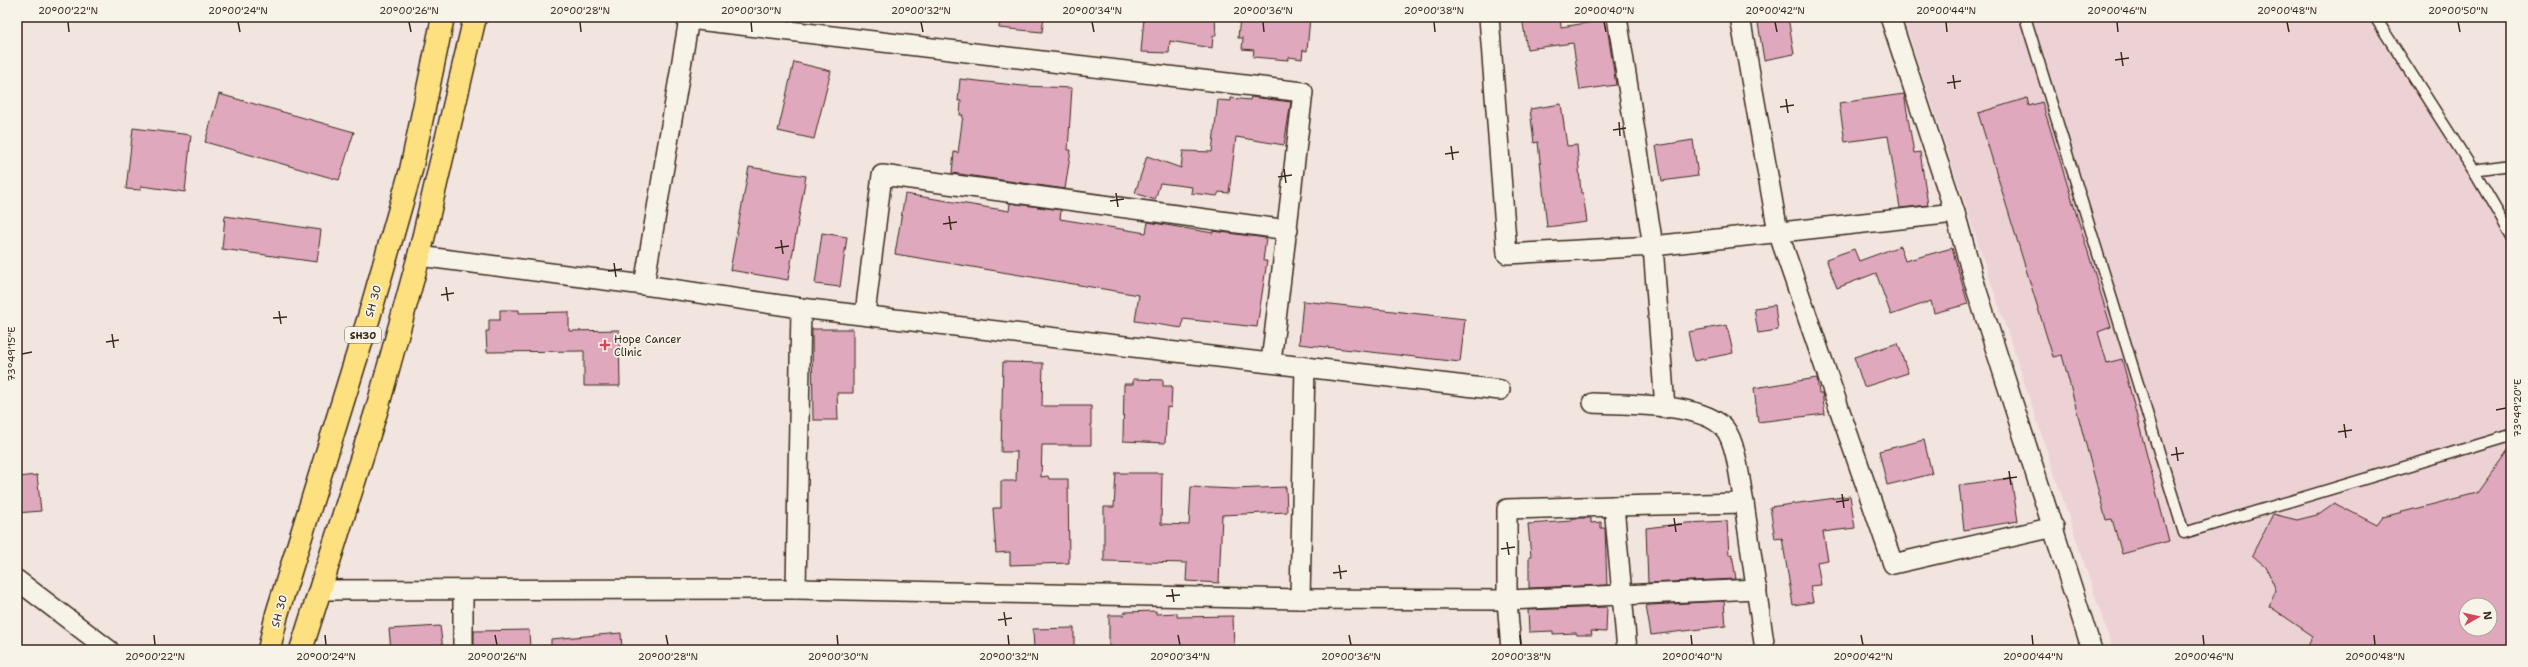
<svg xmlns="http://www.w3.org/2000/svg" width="2528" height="667" font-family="'Shantell Sans',sans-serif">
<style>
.built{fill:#ecd2d5;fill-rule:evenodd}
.building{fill:#dfa8bd;stroke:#3b2a1e;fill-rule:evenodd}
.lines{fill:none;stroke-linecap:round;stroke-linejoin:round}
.lane-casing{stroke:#3b2a1e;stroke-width:13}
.street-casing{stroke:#3b2a1e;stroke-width:22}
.primary-casing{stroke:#3b2a1e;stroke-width:25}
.lane{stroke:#f7f3e8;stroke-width:10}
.street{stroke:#f7f3e8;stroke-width:19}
.primary{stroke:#fde080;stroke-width:22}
.ticks{fill:none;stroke:#3b2a1e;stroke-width:1.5}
.poi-dot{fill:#d1495b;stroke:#f7f3e8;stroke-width:1.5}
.labels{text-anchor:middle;stroke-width:3.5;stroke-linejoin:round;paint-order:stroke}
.shield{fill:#f7f3e8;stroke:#73665b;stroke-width:1}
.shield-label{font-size:10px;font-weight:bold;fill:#3b2a1e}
.street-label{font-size:11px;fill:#3b2a1e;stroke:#f7f3e8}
.poi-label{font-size:11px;fill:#3b2a1e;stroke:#f7f3e8;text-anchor:start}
.neatline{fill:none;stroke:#3b2a1e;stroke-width:1.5}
.ticks-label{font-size:10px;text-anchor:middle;fill:#3b2a1e}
</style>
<rect width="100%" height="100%" fill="#f2e4df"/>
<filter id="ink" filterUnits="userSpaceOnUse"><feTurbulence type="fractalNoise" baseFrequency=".025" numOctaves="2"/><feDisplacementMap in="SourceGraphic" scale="8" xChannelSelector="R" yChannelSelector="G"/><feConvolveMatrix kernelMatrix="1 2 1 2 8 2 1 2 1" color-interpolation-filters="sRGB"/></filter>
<g filter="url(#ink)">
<path class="built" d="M1903,17H2372L2511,228V650H2113ZM2466,605H2490V629H2466Z"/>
<g class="building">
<path d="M1000,17H1044L1042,32L999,28Z"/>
<path d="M1144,17H1215L1216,36H1213L1212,48L1170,41L1169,53L1141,52Z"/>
<path d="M1240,17H1310L1307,51L1303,50L1302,59L1289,57L1288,60L1253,57L1254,50L1242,49L1243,38H1238Z"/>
<path d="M1522,17H1560L1561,27L1606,20L1616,85L1580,90L1573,43L1527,49Z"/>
<path d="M1757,17H1788L1794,54L1764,60Z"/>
<path d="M794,62L831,71L814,139L778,131Z"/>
<path d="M960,79L1023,86L1072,88L1068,150H1071L1065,189L952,173L954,152L958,153L963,115H960L961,101H958Z"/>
<path d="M219,94L354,132L339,180L205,142Z"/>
<path d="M1904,94L1914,153L1920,152L1928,205L1900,208L1888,136L1845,142L1839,103Z"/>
<path d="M1251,97L1291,102L1284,145L1236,137L1229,193L1219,192L1217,196L1191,193L1192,187L1160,183L1155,200L1135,193L1147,156L1181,168L1183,151L1212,152L1218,100L1231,101V98L1250,100Z"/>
<path d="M2027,98L2029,106L2042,102L2111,327L2098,332L2107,363L2122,359L2169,541L2122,554L2112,519L2106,520L2062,355L2053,357L1978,113Z"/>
<path d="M1561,104L1567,146L1577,145L1581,193H1583L1587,222L1547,227L1538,142L1534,143L1530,109Z"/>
<path d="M133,128L191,135L185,192L141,186V190L126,189Z"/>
<path d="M1693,140L1698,176L1662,181L1656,146Z"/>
<path d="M749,167L806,176L788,280L730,270Z"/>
<path d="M905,194L1009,211L1010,203L1061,210L1060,219L1146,233L1148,222L1213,233V231L1266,238L1263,261H1267L1257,327L1183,319L1182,328L1135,321L1139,295L895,254Z"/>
<path d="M225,216L321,230L317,262L222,249Z"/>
<path d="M822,233L847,237L840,287L815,284Z"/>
<path d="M1900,246L1905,261L1952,248L1968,304L1934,313L1931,301L1891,315L1876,273L1837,288L1826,259L1854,249L1859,261Z"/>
<path d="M1303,301L1465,319L1460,362L1299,344Z"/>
<path d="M1775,305L1778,330L1758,333L1754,308Z"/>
<path d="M500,310H519V313L569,312V331L619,330L620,386H584V351L487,352L486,331H489V320H500Z"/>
<path d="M1727,325L1733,353L1694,361L1688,332Z"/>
<path d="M812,329H853V393H837L838,420H813Z"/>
<path d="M1898,343L1908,373L1864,387L1854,357Z"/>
<path d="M1003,362L1043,363L1042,406H1091V445H1042L1041,477L1048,476L1049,479H1068L1069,563L1010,565V552L996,553L993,508H1001V481H1016L1017,452H1001Z"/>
<path d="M1817,378L1819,393H1822L1825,414L1758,422L1754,388Z"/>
<path d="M1133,379L1163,380V386H1172L1171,408L1167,407L1165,443L1123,441L1124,384H1133Z"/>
<path d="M1924,440L1932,474L1887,485L1879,451Z"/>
<path d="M2511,446V650H2306L2313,636L2269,606L2276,590L2266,567L2252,555L2273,514L2297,520L2317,515L2334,503L2377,525L2383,517L2477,493ZM2466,605H2490V629H2466Z"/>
<path d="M1116,473H1162L1161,524L1189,525L1191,487L1234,489L1286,487L1287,512L1222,515L1219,583L1186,581L1187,563L1104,561V507H1114Z"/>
<path d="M37,475L41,511L17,513V477Z"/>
<path d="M2011,478L2018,521L1964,530L1959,485Z"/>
<path d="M1850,496L1855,528L1823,532L1828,560L1817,562L1821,585L1810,586L1813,602L1793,605L1782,538L1775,539L1770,507Z"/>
<path d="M1572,518H1591V523L1601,522V528H1605L1607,585L1529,588V557H1531L1528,524L1572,521Z"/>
<path d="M1727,521L1729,555L1732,554L1736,579L1648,583L1646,528L1687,523Z"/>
<path d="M1724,601L1726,626L1651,635L1646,606L1650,605Z"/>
<path d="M1607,607L1606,632L1591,631L1592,635H1577L1576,633L1553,634V631L1529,632L1528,610Z"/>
<path d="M1156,611V614L1177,613V617L1233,616L1234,650H1109V615H1124L1125,612Z"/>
<path d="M440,626L443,649L391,650L389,629Z"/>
<path d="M1074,628V650H1034L1033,629Z"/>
<path d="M529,630L530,650H474V631Z"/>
<path d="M621,633L622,650H551V639Z"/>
</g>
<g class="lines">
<defs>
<g id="lane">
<path d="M2025,17L2184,533L2511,435"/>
<path d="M2375,17L2473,170L2511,235"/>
<path d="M2473,170L2511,165"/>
</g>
<g id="street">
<path d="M1489,17L1507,254L1653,246L1665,408"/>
<path d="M1617,17L1653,246L1955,213"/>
<path d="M1740,17L1778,232L1893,564L2054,527"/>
<path d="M1890,17L1955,213L1976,288L2092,650"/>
<path d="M419,256L644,285L801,308L1500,390"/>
<path d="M644,285L689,19L1303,92L1271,362"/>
<path d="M865,314L882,175L1288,230"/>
<path d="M1593,403C1627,405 1703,402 1725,429C1737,444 1740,484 1744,503"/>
<path d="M1614,506L1744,503L1765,650"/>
<path d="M17,580L109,650"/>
<path d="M796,589L801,308"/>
<path d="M320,590L796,589L1300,599L1305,366"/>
<path d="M1300,599L1507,600L1757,589"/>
<path d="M463,650V590"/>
<path d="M1511,650L1507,600V509L1614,506L1627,650"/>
</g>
<g id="primary">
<path d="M269,650L277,614L369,317L411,170L443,17"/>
<path d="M301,650L377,409L419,256L475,17"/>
</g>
</defs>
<use href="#lane" class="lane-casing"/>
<use href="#street" class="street-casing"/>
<use href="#primary" class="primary-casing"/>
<use href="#lane" class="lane"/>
<use href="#street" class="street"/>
<use href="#primary" class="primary"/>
</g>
</g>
<path class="ticks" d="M68,22L69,32M238,22L240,32M409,22L411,32M580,22L581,32M751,22L752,32M921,22L923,32M1092,22L1094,32M1263,22L1264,32M1434,22L1435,32M1604,22L1606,32M1775,22L1777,32M1946,22L1947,32M2117,22L2118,32M2287,22L2289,32M2458,22L2460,32M2121,52L2123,66M2115,60L2129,58M1953,75L1955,89M1947,83L1961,81M1786,99L1788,113M1780,107L1794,105M1619,122L1620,136M1613,130L1626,128M1451,146L1453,160M1445,154L1459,152M1284,169L1286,183M1278,177L1292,175M1116,193L1118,207M1110,201L1124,199M949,216L951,230M943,224L957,222M781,240L783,254M775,248L789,246M614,263L616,277M608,271L622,269M446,287L448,301M441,295L454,293M279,311L281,324M273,318L287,317M112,334L114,348M106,342L119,340M22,354L32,352M2496,410L2506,408M2344,424L2346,438M2338,432L2352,430M2176,447L2178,461M2171,455L2184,453M2009,471L2011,485M2003,479L2017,477M1842,494L1844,508M1836,502L1849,500M1674,518L1676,532M1668,526L1682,524M1507,542L1509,555M1501,549L1515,547M1339,565L1341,579M1333,573L1347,571M1172,589L1174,602M1166,596L1180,595M1004,612L1006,626M998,620L1012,618M154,635L155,645M325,635L326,645M495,635L497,645M666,635L668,645M837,635L838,645M1008,635L1009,645M1178,635L1180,645M1349,635L1351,645M1520,635L1521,645M1691,635L1692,645M1861,635L1863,645M2032,635L2033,645M2203,635L2204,645M2374,635L2375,645"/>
<path class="poi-dot" d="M603 339h4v4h4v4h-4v4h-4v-4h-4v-4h4z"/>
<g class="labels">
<rect class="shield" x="345" y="327" width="36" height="16" rx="3"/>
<g class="shield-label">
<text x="363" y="339">SH30</text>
</g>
<g class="street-label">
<text transform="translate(373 301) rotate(-74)" y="4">SH 30</text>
<text transform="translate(279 611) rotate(-75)" y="4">SH 30</text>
</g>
<g class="poi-label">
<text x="614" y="343">Hope Cancer<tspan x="614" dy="13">Clinic</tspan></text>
</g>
</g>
<rect width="2528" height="667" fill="none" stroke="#f7f3e8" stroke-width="44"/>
<g transform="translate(2478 617) rotate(82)"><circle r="19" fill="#f7f3e8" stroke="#aca397"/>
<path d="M0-3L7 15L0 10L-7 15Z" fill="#d1495b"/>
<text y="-6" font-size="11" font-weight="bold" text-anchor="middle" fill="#3b2a1e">N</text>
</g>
<rect x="22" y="22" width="2484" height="623" class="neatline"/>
<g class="ticks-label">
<text x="68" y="14">20°00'22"N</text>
<text x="238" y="14">20°00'24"N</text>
<text x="409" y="14">20°00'26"N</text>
<text x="580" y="14">20°00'28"N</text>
<text x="751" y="14">20°00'30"N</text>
<text x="921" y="14">20°00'32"N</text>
<text x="1092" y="14">20°00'34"N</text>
<text x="1263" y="14">20°00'36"N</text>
<text x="1434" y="14">20°00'38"N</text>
<text x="1604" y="14">20°00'40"N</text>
<text x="1775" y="14">20°00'42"N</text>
<text x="1946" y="14">20°00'44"N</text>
<text x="2117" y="14">20°00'46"N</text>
<text x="2287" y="14">20°00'48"N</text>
<text x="2458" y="14">20°00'50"N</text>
<text transform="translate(11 354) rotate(-90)" y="4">73°49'15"E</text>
<text transform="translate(2517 408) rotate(-90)" y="4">73°49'20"E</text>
<text x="155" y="660">20°00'22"N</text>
<text x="326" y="660">20°00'24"N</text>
<text x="497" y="660">20°00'26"N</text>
<text x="668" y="660">20°00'28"N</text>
<text x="838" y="660">20°00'30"N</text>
<text x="1009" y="660">20°00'32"N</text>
<text x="1180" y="660">20°00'34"N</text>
<text x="1351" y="660">20°00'36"N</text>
<text x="1521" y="660">20°00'38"N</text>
<text x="1692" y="660">20°00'40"N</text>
<text x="1863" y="660">20°00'42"N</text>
<text x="2033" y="660">20°00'44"N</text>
<text x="2204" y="660">20°00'46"N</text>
<text x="2375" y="660">20°00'48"N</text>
</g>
</svg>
